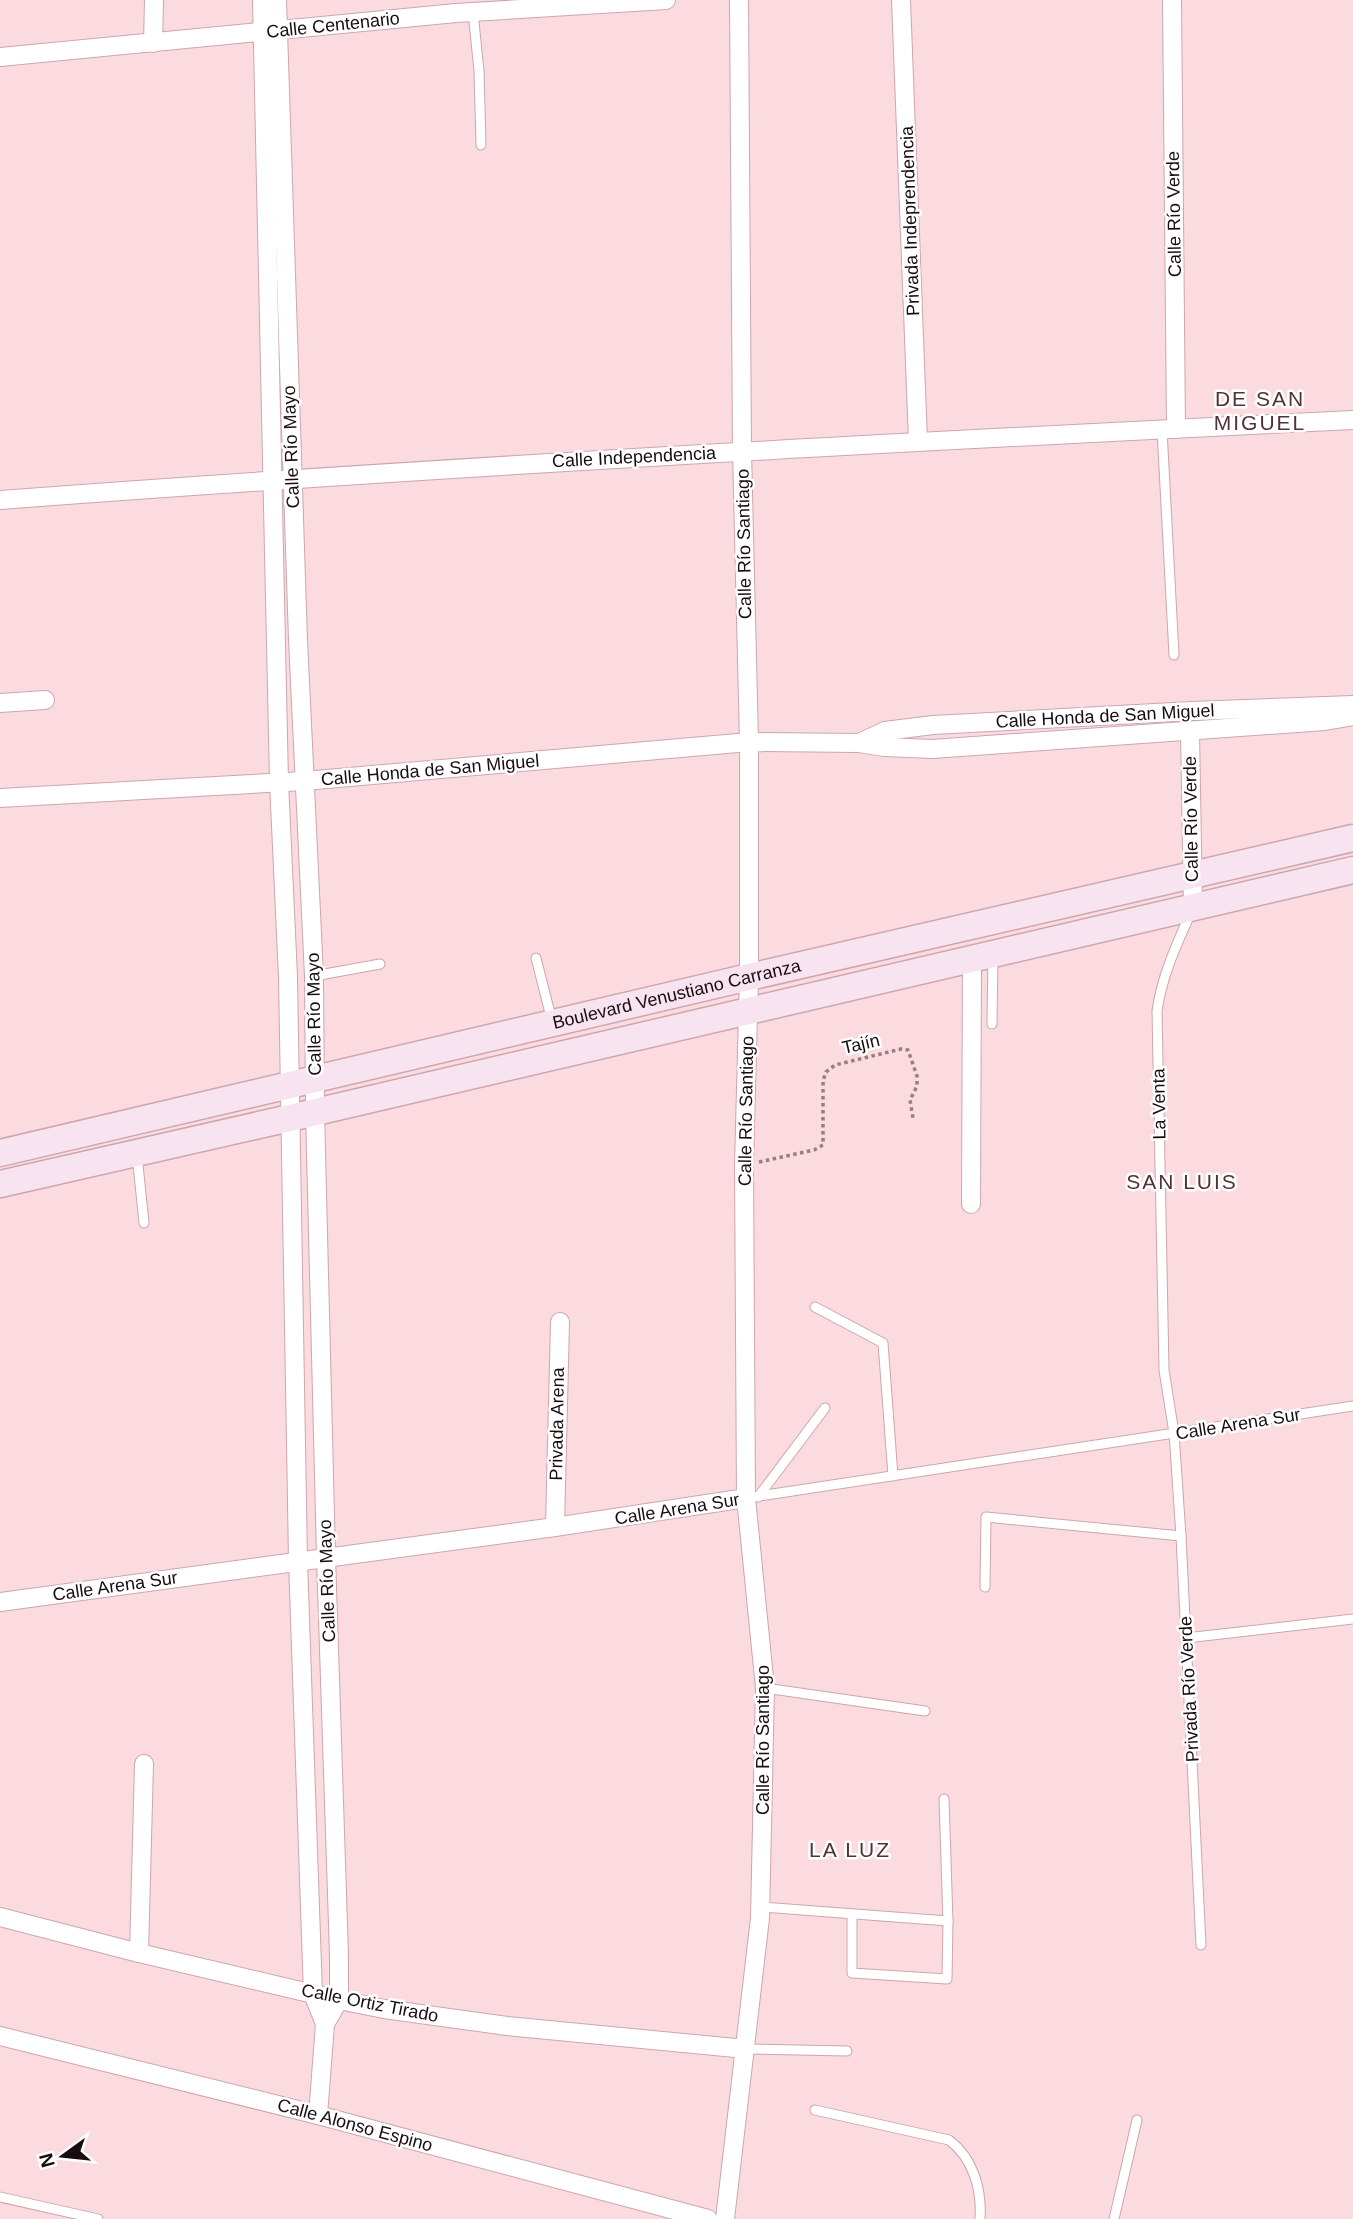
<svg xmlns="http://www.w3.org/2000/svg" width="1353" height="2219" font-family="Arial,sans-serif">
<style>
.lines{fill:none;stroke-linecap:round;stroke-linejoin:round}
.lane-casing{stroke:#cda6ad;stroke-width:11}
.street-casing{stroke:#cda6ad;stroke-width:20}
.secondary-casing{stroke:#cda6ad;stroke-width:29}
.path{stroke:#967e82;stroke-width:3.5;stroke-dasharray:3.5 3.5;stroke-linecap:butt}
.lane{stroke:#fff;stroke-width:9}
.street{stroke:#fff;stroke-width:18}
.secondary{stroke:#f8e4f1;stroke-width:26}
.labels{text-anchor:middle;stroke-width:5;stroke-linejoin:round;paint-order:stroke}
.street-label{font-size:18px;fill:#190c0f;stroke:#fff}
.quarter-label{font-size:21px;letter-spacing:2px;fill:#513238;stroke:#fff}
</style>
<rect width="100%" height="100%" fill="#fbdbe0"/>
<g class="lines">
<defs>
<g id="lane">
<path d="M473,12L479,71L481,145"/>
<path d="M1162,430L1174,655"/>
<path d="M1191,912C1177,944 1162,975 1157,1011L1164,1370L1174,1433L1181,1536L1201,1945"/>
<path d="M536,958L552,1021"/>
<path d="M314,976L380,964"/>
<path d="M992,1024L993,956"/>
<path d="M137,1155L144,1223"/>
<path d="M815,1307L883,1343L893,1476"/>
<path d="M758,1497L825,1408"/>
<path d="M746,1498L1353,1406"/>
<path d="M985,1587L986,1517L1181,1536"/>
<path d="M1186,1638L1353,1619"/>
<path d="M765,1688L925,1711"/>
<path d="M761,1907L948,1921L944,1799"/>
<path d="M852,1914V1973L947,1979L948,1921"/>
<path d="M746,2049L847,2051"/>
<path d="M815,2110L949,2140C973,2158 982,2189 980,2219"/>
<path d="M0,2197L98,2219"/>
<path d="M1114,2219L1137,2120"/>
</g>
<g id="street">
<path d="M262,0L279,782L288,977L298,1561L313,1994L325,2024"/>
<path d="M277,0L298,640L314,976L315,1112L326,1557L339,1955V2000L325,2024L318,2115"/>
<path d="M901,0L918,441"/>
<path d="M1172,0L1176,429"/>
<path d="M153,43L154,0"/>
<path d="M0,57L456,13L666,0"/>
<path d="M0,500C451,466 902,442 1353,420"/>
<path d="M0,703L45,700"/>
<path d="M1190,731L1193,907"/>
<path d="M859,743L885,731L933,725L1192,711L1353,705"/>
<path d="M0,798L304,781L749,742L859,743L884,747L932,749L1325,721L1353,716"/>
<path d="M971,1204L972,959"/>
<path d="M555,1527L560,1322"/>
<path d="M0,1602L555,1527L746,1498"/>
<path d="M0,1917L139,1953L339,2000L384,2009L507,2026L746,2049"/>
<path d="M139,1953L144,1764"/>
<path d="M0,2036L318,2115L708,2219"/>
<path d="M725,2219L760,1918L765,1688L746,1498L744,1165L749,977V742L742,451L739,0"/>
</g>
<g id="secondary">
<path id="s1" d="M0,1153L749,977L1353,838"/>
<path d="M0,1184L290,1118L1353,870"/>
</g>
</defs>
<use href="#lane" class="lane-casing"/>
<use href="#street" class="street-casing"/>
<use href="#secondary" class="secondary-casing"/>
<path class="path" d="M759,1162L814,1150L823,1145V1081L826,1072L835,1065L901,1049L908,1050L917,1076V1086L910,1100L913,1118"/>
<use href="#lane" class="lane"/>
<use href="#street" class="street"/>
<use href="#secondary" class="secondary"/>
</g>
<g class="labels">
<g class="street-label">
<text transform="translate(333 25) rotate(-6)" y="6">Calle Centenario</text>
<text transform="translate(1174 214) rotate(-91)" y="6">Calle Río Verde</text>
<text transform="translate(910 221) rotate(-92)" y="6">Privada Indeprendencia</text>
<text transform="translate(291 447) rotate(-92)" y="6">Calle Río Mayo</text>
<text transform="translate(634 457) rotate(-3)" y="6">Calle Independencia</text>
<text transform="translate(744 544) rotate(-91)" y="6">Calle Río Santiago</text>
<text transform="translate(1105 716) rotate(-3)" y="6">Calle Honda de San Miguel</text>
<text transform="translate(430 770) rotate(-5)" y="6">Calle Honda de San Miguel</text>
<text transform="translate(1191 819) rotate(-91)" y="6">Calle Río Verde</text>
<text dy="6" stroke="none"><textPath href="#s1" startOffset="695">Boulevard Venustiano Carranza</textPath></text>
<text transform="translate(314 1014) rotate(-91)" y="6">Calle Río Mayo</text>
<text transform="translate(861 1044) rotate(-13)" y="6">Tajín</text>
<text transform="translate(1159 1104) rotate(-91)" y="6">La Venta</text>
<text transform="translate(746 1111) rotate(-89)" y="6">Calle Río Santiago</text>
<text transform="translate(557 1424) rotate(-89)" y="6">Privada Arena</text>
<text transform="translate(1238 1424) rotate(-9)" y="6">Calle Arena Sur</text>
<text transform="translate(677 1509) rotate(-9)" y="6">Calle Arena Sur</text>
<text transform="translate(327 1581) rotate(-92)" y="6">Calle Río Mayo</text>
<text transform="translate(115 1586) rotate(-8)" y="6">Calle Arena Sur</text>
<text transform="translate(1189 1689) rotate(-93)" y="6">Privada Río Verde</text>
<text transform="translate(763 1740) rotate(-90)" y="6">Calle Río Santiago</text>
<text transform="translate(370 2003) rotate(11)" y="6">Calle Ortiz Tirado</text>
<text transform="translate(355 2125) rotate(15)" y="6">Calle Alonso Espino</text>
</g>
<g class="quarter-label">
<text x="1260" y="406">DE SAN<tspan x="1260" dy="24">MIGUEL</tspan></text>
<text x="1182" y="1189">SAN LUIS</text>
<text x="850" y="1857">LA LUZ</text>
</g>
</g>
<g transform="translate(63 2156) rotate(255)" stroke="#ffffff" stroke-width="5" paint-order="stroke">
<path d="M0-5L12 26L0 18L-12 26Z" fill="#190c0f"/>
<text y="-10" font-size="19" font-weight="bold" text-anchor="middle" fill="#190c0f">N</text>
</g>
</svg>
